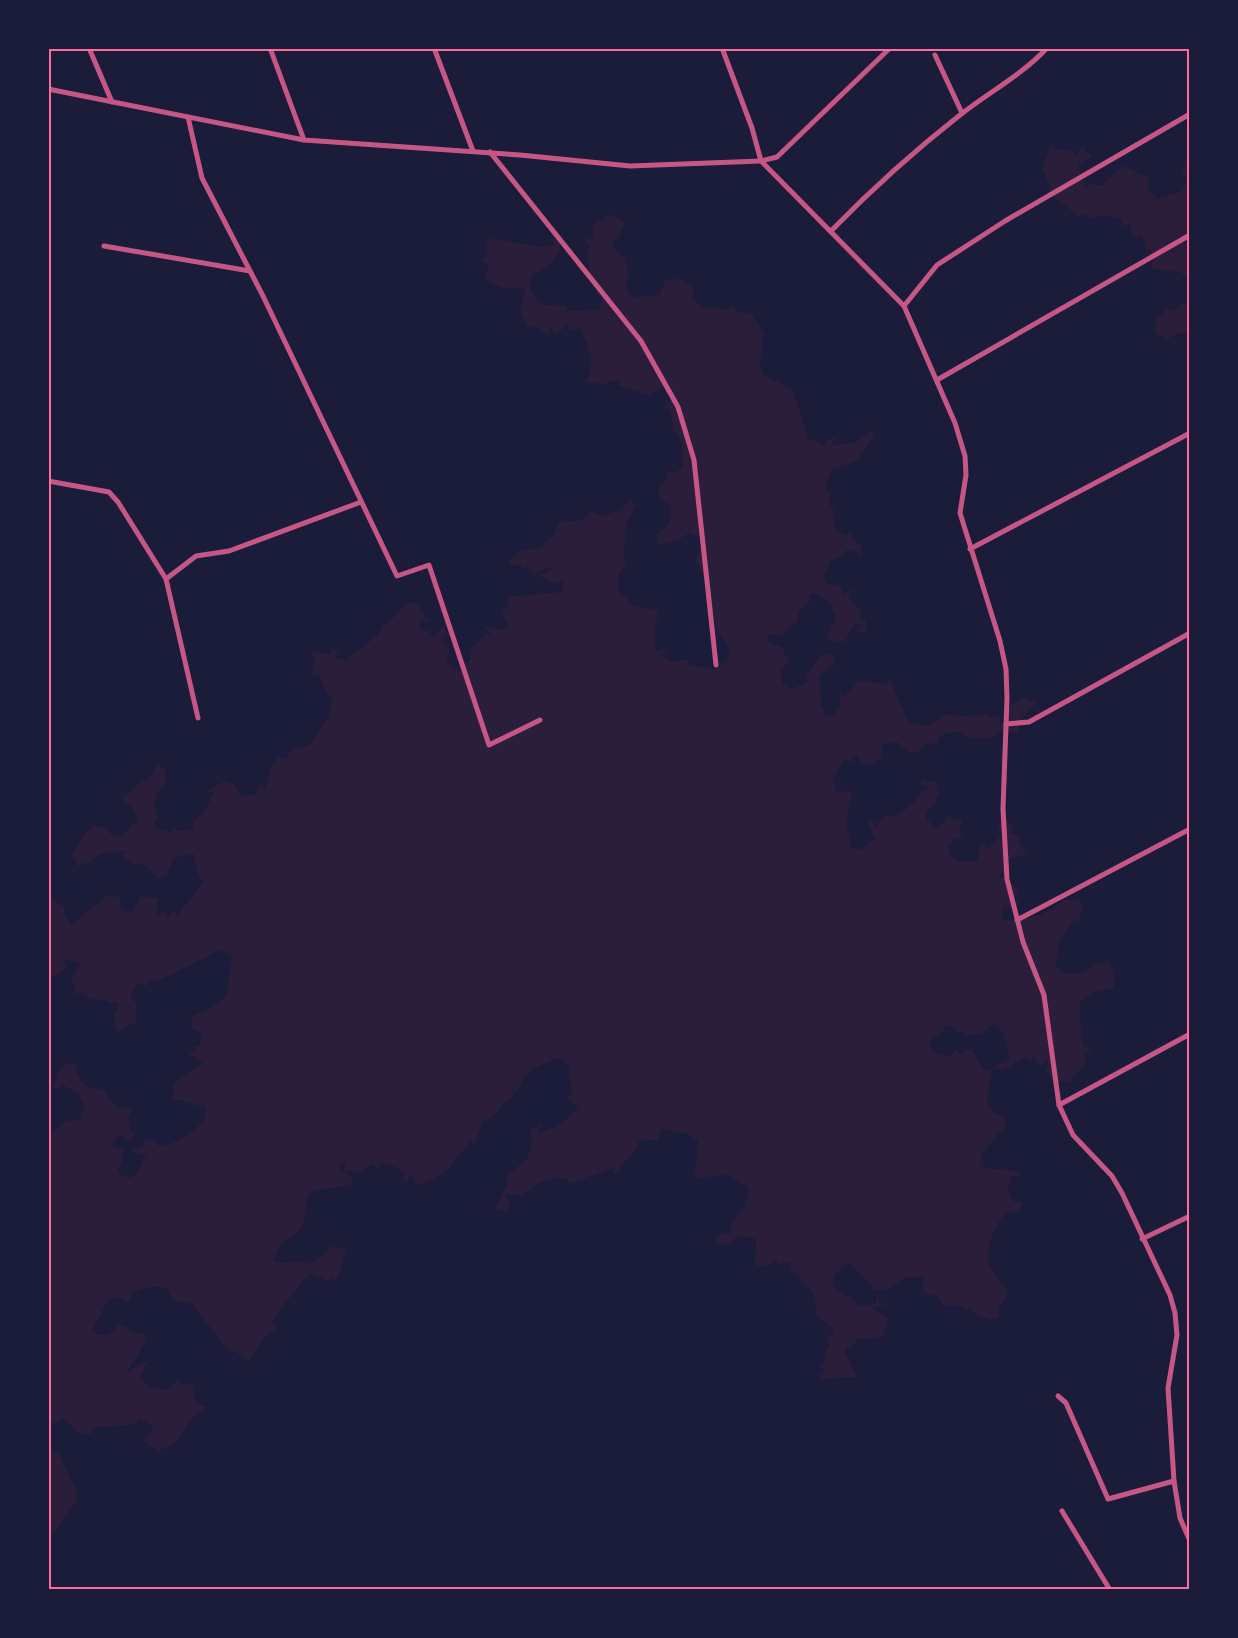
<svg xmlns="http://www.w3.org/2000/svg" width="1238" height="1638" font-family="'Roboto Condensed',sans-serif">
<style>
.green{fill:#2a1e3b}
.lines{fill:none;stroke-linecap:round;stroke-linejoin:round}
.minor{stroke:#c65784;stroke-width:5}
.neatline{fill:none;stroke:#ff6b9d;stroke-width:2}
</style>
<rect width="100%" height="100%" fill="#1b1b3a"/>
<g class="green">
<path d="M1051,145L1056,149L1075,150L1074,156L1083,148L1092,157L1078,164L1085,187L1090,184L1103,185L1122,166L1149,177L1148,189L1157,199L1182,191L1187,180L1182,174L1190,150V278L1176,270H1156L1150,266L1153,260L1144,258L1154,250L1146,249L1142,235L1133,236L1130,224L1123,226L1120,219L1104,216L1088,219L1086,214L1078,216L1056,198L1048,195L1051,188L1042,169Z"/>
<path d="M610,214L625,222L619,237L612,244L619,254L625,256L629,275L626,288L634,298L660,294L665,280C680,278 687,278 695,291L691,296L703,308L730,309L734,305V310L752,315L765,335C759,345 765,353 759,364L765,376L793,389L808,438L823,445L827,440L837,437L831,445L852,443L871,431L875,434C860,458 863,461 833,468C828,480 827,476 826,491L832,494L829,500L830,506L837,509L832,511L836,529L846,535L850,533L862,548L860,556L854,550H846L844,555L831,561L824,576L827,584L841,585L844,595L853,587L849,597L861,612L858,619H866L867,633L855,631L862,624H855L845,641L836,642L827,639L836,616C831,604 823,593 809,594L810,602L798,613L799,620L780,636L771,634L766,641L786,649L782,652L790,659L780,670L783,684L791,689L808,682L806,676L820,655L832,653L836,664L820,675L821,705L826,717L834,714L840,708L839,691L843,698L859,681L885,684L890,679L908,722L929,726L948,714L972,717L988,713L990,717L996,716L1000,719V723L1009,725L1005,716L1011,705L1023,697L1036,703L1025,716L1022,713L1018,733L1002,730C993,744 980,735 968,739L963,732H952L940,736L938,743L926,744L919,752L909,753L897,742L883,745L881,757L873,764L866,763L863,766L856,755L852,758L853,764L845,758L833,781L837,793L849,790L852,793L846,824L852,848L861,851L871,841L875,840L867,822L875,821V828L884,816C902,817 912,805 922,791H926L928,786L919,783L924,779L927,782L937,780L939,794L936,797L937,802L926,812V821H930L931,827L938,828L948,816L956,820L964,818L959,831L964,839L956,838L948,845L951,856L960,861H977L981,844L988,849L1003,833L1007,836L1005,827L997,833L1000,823L1007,821L1013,826L1010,833L1020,837L1021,840L1017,841L1027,855L1010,859L1005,864L1012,868L998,875L1001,879L1008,876L1010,883L1015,886L1018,895L1013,899L1020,903L1010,907L1003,905L1002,919L1005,921C1028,919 1048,915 1064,900H1078L1084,906L1078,921H1073L1060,941L1055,966C1079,986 1085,963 1109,961L1115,973L1114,988L1096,992L1080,1002C1079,1018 1081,1030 1083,1045L1092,1050L1085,1053L1086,1061L1070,1082H1054L1046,1071L1048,1061L1040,1066L1034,1056L1030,1061L1025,1057L1002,1071L993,1067L1010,1058L1003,1034L995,1025L990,1026L984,1033L967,1036L946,1025L941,1035L935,1036L929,1043L937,1053L951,1056L956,1049L960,1055L964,1050H973L984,1071L991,1070L987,1104L994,1113L1006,1117L1005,1129L999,1133L981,1156L985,1168L1020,1171L1022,1176H1012L1008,1190L1014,1202H1021V1211C1016,1211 1008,1210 1004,1215C994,1227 983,1252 990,1267C994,1275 1002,1283 1008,1290L1005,1300L998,1306L999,1317L990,1320C981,1316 973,1312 965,1308C953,1302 945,1315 937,1295L923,1293L922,1277H905L888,1290L874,1289L850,1264L841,1268L833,1278L834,1287L856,1301V1306L875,1304L879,1293V1302L887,1304L872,1308L888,1319L884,1335L878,1338L857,1339L851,1350L846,1347L845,1353C851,1361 852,1368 857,1377L828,1378L821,1382L818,1374L824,1371L817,1366L824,1364L826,1350L829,1348L827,1335H834L831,1327L816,1315C818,1282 802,1290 790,1266L792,1262L781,1263L779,1267L777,1261L763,1267L755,1265L756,1239L740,1236L728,1245L717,1242L716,1235L731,1233L730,1224L745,1207L749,1188L727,1174L694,1179L698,1142L687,1134L663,1129L657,1140L639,1141L635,1151L613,1176V1168L569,1184L567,1179C549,1175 534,1183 523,1196L506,1194L510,1205L507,1211L495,1209L507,1184L506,1178L527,1158L533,1141L529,1131L543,1123L538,1133C555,1127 566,1122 578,1107L567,1098L572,1093L568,1064L557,1058C548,1064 534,1065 527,1074C520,1082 524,1086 513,1093L514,1098H509C501,1107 493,1117 483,1122L475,1144L469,1140V1145C458,1153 453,1165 443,1173C434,1180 425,1181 417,1186L411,1175L407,1182L401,1179L406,1174L391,1165L381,1164L377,1169L373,1164L359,1172L342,1170L347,1165L341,1162L339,1169L354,1178L350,1186L348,1184C337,1191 317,1187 311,1192C305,1198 307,1214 303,1224C298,1234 291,1237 283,1243C279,1247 276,1255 273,1260C284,1267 298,1258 311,1264L332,1246L346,1249L341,1271L334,1281L332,1276L328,1281L311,1273L306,1277L270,1323L276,1325V1331L263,1338L249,1362L245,1358L243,1360L238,1353L229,1351L191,1303L172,1301L168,1290C152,1284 144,1288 129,1295L132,1298L130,1303L120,1297L108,1300L92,1331L97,1335H108L119,1325H125L131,1331L146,1335C146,1349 129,1361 128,1374L133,1368L149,1361L140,1376L149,1387L166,1390L178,1381L181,1384H195L193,1391L196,1402L208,1407L191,1419L175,1443L157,1452L142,1439L150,1434L153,1427L140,1419L132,1425L111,1426L109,1428L99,1426L90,1434H80L64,1419L53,1424L48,1416V1202L51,1199L48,1197V1135L65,1123L82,1118L84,1104L78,1094L61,1084L60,1090L53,1087L57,1078L56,1073L65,1064L75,1062C78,1082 83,1087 104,1090C110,1103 118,1111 132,1108L128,1119L131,1125L129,1129L135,1134L130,1143L119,1134L112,1145L124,1150L122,1163L117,1172L129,1178L137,1174L143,1160L148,1157L130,1151L143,1146L145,1139L155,1141L160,1147C178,1142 207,1128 206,1108L180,1100H171L175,1093L172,1091L174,1083L203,1063L187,1053L195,1050L193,1047L200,1045L202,1037L197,1029H192L191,1016L213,1007L227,995L231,957L221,950L162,979L149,981L145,987L141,983L136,985L130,998L137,1003L136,1022L116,1032L114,1012L120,1006L116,1002L109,1003L107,1001L90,999L81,993L76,994L71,976L75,975L80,964L64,959L67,969L52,978L48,989V899L64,906L65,914L71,925L107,895L115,898L119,893L120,906L125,911H132L141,896L157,898V915L165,910L167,919L173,911L177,915L203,882L198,874L194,854L174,858L166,876L157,878L146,865L136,864L121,856L126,852C109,851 99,851 88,864L85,862L77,867L76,858L70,859L81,839L93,825L105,828L113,836L120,837L130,829V825L137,822C137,813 131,804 124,801L122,796L128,794L141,779L148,780L157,763L165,769L166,784L154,797L157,800L154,805L158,818L155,821L156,828L167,830L170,834L175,829L177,831L193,829V821L202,814L215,792L205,793L226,780L233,784L242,797L259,793L258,787L262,783L265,791L271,765H274L278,757L288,758L286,754L293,749L309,745L328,718L332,698L328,697L318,674L311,676L315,665L312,650L329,655L332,650L340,649L333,657L348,661L349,656L377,636L383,624L392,619L407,603H416L425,613V617L432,620L421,622L420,629L428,631L434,637L444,626L448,635L440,640L450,651L446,663L462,672L471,657L470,650L487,633L493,638L484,626L502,630L507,624L500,612L510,604L505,597L562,592L563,581L554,583L539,576L552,570L549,567L531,576L533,571L527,567L522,569L521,564L517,566L508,563L519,551L541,547L554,534L559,522L582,520L591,511L603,516L621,509L629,500L636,505L627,523L624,547L625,567L619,573L618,589L633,606L660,610L654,628L655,652L662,649L669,650L661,655L670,662L691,659L687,664L714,669L725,661L730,651L720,634H717L714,613L705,599L709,596L706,577L695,561L704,539L689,533L677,541L659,545L656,536C667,527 674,519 670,504L659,500V487L667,480V473H675L682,467C682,454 684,439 674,431L670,412L664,407L672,399V396L665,393L670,381L649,395L617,385L620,379L604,384L585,382C597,364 588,345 580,329L570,330L567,325L556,335L550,328L548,334L533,326L528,329L520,311L526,289L503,288L485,280L488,264L480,261L487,254L486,238L544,247L547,243L550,247L554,244L553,239L562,241C560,251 554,265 543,270C540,272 537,272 533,274L529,289L544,305L567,306V311L598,310L604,296L596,295L601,287L589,278L587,254L590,244L584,245L586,239H593V229L597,218L600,221Z"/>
<path d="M1190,289V331L1171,336L1167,341L1156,333L1155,320L1167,309L1173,311L1186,302Z"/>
<path d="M48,1443L51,1451L59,1454L78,1494L74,1505L48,1539Z"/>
</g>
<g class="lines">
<g class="minor">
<path d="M89,48L112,102"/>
<path d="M270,48L304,140"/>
<path d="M434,48L473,151"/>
<path d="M722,48L752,128L761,161L904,306L955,423L965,456L966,475L960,513L1000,641L1006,669L1007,698L1003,809L1007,879L1023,942L1044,995L1059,1105L1073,1135L1112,1176L1122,1193L1170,1295L1175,1313L1177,1335L1168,1388L1174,1481L1180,1518L1190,1541"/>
<path d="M935,55L962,113"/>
<path d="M48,89L304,140L520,155L630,166L761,161L777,157L890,48"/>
<path d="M188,117L202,178L263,296L397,576L429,565L489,745L540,720"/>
<path d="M490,152L641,341L678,407L694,460L716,665"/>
<path d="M831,231C871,190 914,151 960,115C989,92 1022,75 1047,48"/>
<path d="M104,246L250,271"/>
<path d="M904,306L937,265L1005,221L1190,114"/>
<path d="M937,380L1190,235"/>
<path d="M48,481L109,492L118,502L166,579L198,718"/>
<path d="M970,549L1190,433"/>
<path d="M166,579L196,556L229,551L361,502"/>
<path d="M1006,724L1029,722L1190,633"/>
<path d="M1017,920L1190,829"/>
<path d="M1059,1105L1190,1034"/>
<path d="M1142,1239L1190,1216"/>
<path d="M1058,1396L1066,1403L1108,1499L1174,1481"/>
<path d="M1062,1511L1110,1590"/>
</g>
</g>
<rect width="1238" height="1638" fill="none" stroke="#1b1b3a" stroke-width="99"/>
<rect x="50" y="50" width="1138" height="1538" class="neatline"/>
</svg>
